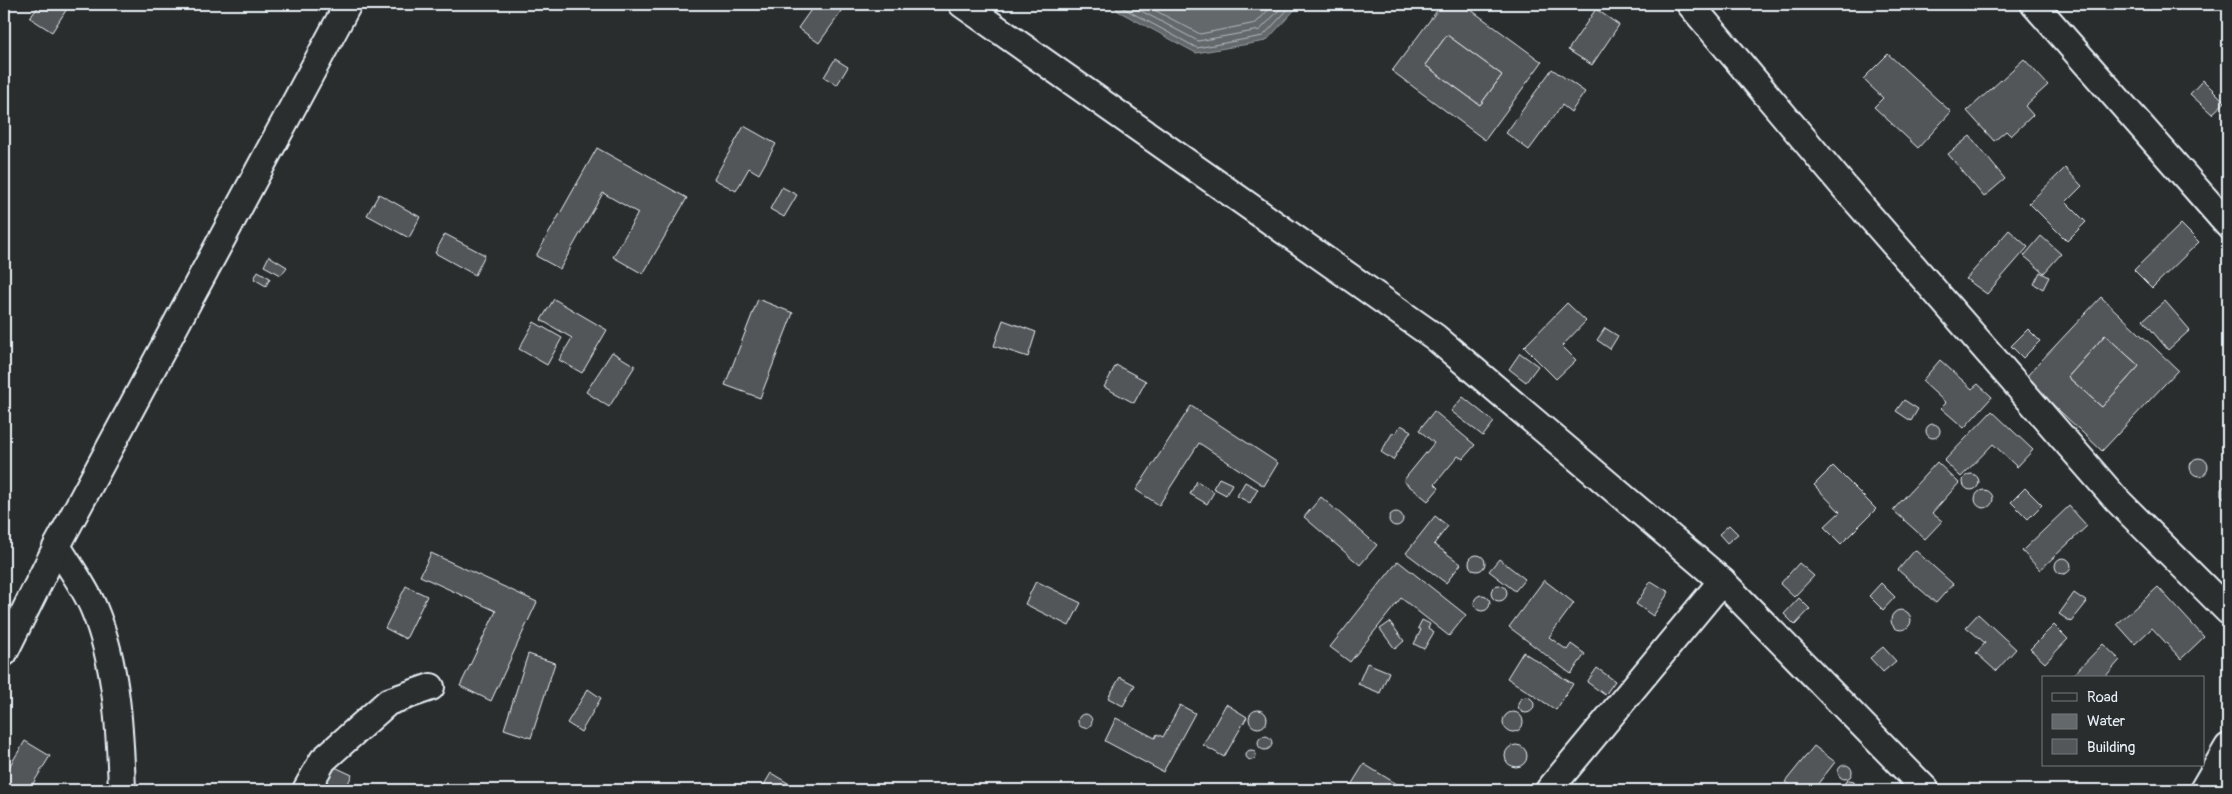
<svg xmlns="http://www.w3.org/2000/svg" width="2232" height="794" font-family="Pangolin,sans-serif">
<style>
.water{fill:#63686b;stroke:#989fa3}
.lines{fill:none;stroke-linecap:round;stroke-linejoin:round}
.shore{stroke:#b3bac0;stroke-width:1}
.building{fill:#535759;stroke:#e8f1f8;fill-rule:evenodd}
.street-casing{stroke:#e8f1f8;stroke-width:30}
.street{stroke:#2a2d2e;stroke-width:26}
</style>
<rect width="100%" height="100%" fill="#2a2d2e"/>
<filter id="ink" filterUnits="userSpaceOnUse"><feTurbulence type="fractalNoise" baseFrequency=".02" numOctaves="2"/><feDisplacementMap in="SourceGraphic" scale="10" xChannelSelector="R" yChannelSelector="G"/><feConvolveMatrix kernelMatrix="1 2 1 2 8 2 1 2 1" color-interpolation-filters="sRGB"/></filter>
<g filter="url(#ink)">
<path class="water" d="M1114,4H1300L1266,41L1196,53L1118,11Z"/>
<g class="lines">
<g class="shore">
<path d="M1120,4L1123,8L1197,48L1263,36L1293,4"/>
<path d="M1128,4L1198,41L1260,30L1285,4"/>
<path d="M1143,4L1200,34L1256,23L1274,4"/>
</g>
</g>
<g class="building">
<path d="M40,4H70L52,32L30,18Z"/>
<path d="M815,4H847L819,43L798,28Z"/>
<path d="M1442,4H1463L1542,62L1485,140L1392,71ZM1447,35L1502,75L1480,105L1425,65Z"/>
<path d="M1596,9L1619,25L1592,65L1568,50Z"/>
<path d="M1447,35L1502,75L1480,105L1425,65Z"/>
<path d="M1888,54L1951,112L1918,148L1874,107L1883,98L1863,79Z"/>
<path d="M835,59L848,67L837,85L824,77Z"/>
<path d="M2024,59L2048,85L2025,106L2033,115L2011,136L2006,131L1994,141L1967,111Z"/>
<path d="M1552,69L1585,92L1571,112L1562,105L1529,150L1506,133Z"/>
<path d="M2203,80L2225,102L2212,114L2190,94Z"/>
<path d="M744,126L776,144L759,174L749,168L736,191L714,179Z"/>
<path d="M1970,136L2005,179L1984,197L1948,154Z"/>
<path d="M597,148L687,198L643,274L613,257L638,213L603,193L560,269L536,256Z"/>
<path d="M2065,168L2082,186L2066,202L2086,222L2067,241L2029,203Z"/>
<path d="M782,187L797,195L784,217L770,209Z"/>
<path d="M379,194L420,217L409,238L367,215Z"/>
<path d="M2181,224L2199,242L2152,288L2134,270Z"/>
<path d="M2009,230L2028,247L1987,294L1966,279Z"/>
<path d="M445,234L485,255L475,275L435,253Z"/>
<path d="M2041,236L2061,254L2044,273L2024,256Z"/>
<path d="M269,256L287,267L281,275L264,266Z"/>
<path d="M258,271L270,278L266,286L254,279Z"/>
<path d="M2040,272L2049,277L2043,289L2034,284Z"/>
<path d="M2101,297L2178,370L2102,451L2025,378ZM2105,335L2139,366L2102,407L2068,377Z"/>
<path d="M554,299L607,330L582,373L559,360L572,338L541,320Z"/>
<path d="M758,299L793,313L760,398L725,385Z"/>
<path d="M2165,301L2190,330L2168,350L2143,320Z"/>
<path d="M1567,303L1586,321L1562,346L1576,360L1556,379L1524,347Z"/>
<path d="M1003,320L1036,332L1028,357L994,346Z"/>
<path d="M534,322L562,338L547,365L519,349Z"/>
<path d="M1605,328L1618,336L1610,349L1597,340Z"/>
<path d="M2028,329L2040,341L2023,358L2011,346Z"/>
<path d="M2105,335L2139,366L2102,407L2068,377Z"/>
<path d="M612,352L635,366L609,407L586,392Z"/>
<path d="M1520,353L1538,366L1526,382L1509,369Z"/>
<path d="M1940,360L1972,389L1978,384L1992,397L1964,428L1941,408L1946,403L1922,381Z"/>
<path d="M1116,365L1146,381L1134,403L1104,387Z"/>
<path d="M1463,397L1494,422L1483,436L1451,411Z"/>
<path d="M1904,400L1918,409L1911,421L1896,411Z"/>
<path d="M1191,406L1278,463L1264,486L1199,443L1159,505L1136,490Z"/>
<path d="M1434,411L1475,445L1463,459L1458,456L1435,484L1439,488L1428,501L1403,481L1434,443L1419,430Z"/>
<path d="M1992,411L2033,450L2017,467L1993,444L1961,477L1944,461Z"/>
<circle cx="1933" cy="431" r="7"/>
<path d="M1401,425L1411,431L1393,460L1381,452L1393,432L1395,434Z"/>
<circle cx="2199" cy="467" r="9"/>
<path d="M1937,462L1959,483L1932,513L1942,521L1925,539L1893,510Z"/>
<path d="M1833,466L1876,509L1841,544L1824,527L1840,512L1814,485Z"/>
<circle cx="1971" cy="482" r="8"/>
<path d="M1219,478L1232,484L1226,495L1213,488Z"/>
<path d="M1197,481L1214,492L1207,504L1190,494Z"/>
<path d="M1245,482L1258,489L1250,503L1237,496Z"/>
<path d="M2228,483V501L2221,495V489Z"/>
<path d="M2025,488L2042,505L2028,519L2011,502Z"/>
<circle cx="1984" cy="499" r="9"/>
<path d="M1321,497L1377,545L1360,565L1304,517Z"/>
<path d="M2069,506L2087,526L2040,570L2022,551Z"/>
<circle cx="1396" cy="519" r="7"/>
<path d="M1435,516L1448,526L1434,544L1461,564L1446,583L1406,553Z"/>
<path d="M1729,525L1738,534L1727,543L1719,534Z"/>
<path d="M1915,550L1953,584L1936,603L1898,570Z"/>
<path d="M431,553L537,602L491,701L460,686L496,611L420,576Z"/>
<circle cx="1477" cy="563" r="8"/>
<circle cx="2063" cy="566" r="8"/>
<path d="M1499,559L1525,579L1515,591L1489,571Z"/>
<path d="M1398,561L1466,615L1449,636L1401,598L1350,662L1330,647Z"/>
<path d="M1799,563L1814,576L1794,597L1780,584Z"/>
<path d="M1544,580L1574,603L1549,637L1567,650L1571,644L1585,654L1571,674L1509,627Z"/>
<path d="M1036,581L1081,603L1069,626L1025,604Z"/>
<path d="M1651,581L1669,592L1653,616L1636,604Z"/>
<path d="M1881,583L1895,597L1883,610L1869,596Z"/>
<circle cx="1499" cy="593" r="8"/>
<path d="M406,586L427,596L406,639L385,628Z"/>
<path d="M2158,587L2204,637L2181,659L2152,628L2135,644L2117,624Z"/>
<path d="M2074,593L2087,602L2071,622L2059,614Z"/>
<circle cx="1482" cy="603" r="8"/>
<path d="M1799,598L1810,609L1795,625L1784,614Z"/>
<circle cx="1901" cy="620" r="10"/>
<path d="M1978,614L2016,649L1996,671L1976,653L1985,643L1966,627Z"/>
<path d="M1422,620L1430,624L1428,628L1434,632L1424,649L1414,644L1421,630L1418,628Z"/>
<path d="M1390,622L1404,641L1395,649L1380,629Z"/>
<path d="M2054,625L2068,639L2045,663L2030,649Z"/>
<path d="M2103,644L2120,660L2104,678H2070Z"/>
<path d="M1883,647L1896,661L1883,672L1870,658Z"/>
<path d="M1523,652L1573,684L1556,710L1507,678Z"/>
<path d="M528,654L555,663L531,738L504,729Z"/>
<path d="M1367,663L1389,672L1380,693L1358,684Z"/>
<path d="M1597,668L1615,681L1605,695L1587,682Z"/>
<path d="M1120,677L1135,685L1123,706L1108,698Z"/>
<path d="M588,689L601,698L581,732L567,723Z"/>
<circle cx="1526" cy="705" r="8"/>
<path d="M1226,704L1247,717L1224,757L1203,745Z"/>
<path d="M1180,705L1195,713L1163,772L1105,741L1116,718L1155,738L1157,734L1163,737Z"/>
<circle cx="1258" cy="719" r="9"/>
<circle cx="1513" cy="722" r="10"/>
<circle cx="1085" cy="721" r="7"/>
<circle cx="1265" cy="743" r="7"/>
<path d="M25,741L50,756L29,790H4V775Z"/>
<circle cx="1516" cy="756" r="11"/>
<path d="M1814,746L1835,762L1813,790H1796L1785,782Z"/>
<circle cx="1251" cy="755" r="5"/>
<path d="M324,762L352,775L345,790H310Z"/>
<path d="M1364,764L1405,789L1404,790H1348Z"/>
<circle cx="1845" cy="772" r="7"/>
<path d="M771,773L798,789L797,790H761Z"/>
<path d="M1849,780L1854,781L1855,790H1845V782Z"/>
</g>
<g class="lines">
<defs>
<g id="street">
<path d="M962,4L1435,337L1722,581L1926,790"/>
<path d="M1690,4L1846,189L2116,499L2228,611"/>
<path d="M2034,4L2228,225"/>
<path d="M57,546C69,566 85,587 94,609C117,664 120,731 122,790"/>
<path d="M4,653L57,546L348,4"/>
<path d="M306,790L323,760L388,702L431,687"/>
<path d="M1549,790L1722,581"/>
<path d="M2203,790L2228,747"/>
</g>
</defs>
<use href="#street" class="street-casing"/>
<use href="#street" class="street"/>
</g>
</g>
<rect width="2232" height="794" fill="none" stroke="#2a2d2e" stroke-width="20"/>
<rect x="10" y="10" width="2212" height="774" fill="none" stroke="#e8f1f8" stroke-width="2" filter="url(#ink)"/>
<rect x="2042" y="676" width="162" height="90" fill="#2a2d2e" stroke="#767b7f"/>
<rect x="2052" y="693" width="25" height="8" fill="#2a2d2e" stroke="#767b7f"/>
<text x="2087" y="702" font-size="15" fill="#e8f1f8">Road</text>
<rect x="2052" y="714" width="25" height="15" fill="#63686b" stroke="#767b7f"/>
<text x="2087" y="726" font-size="15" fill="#e8f1f8">Water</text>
<rect x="2052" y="739" width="25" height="15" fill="#535759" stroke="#767b7f"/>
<text x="2087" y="752" font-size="15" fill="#e8f1f8">Building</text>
</svg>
